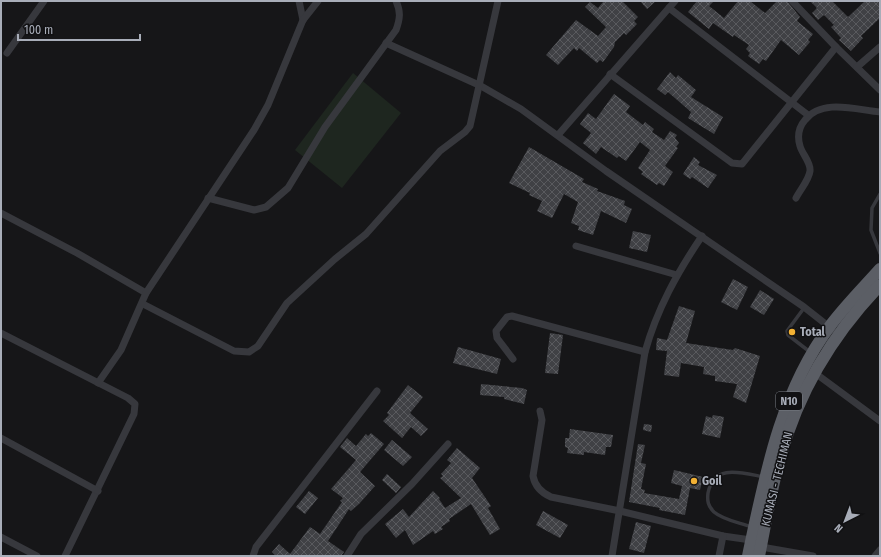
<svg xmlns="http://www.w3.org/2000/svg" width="881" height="557" font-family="'Fira Sans Condensed',sans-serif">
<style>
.pitch{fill:#1e261f}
.building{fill:url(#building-cross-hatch)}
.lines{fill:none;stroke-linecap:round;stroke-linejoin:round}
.service{stroke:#37383d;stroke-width:3.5}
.minor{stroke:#37383d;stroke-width:7}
.trunk{stroke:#5b5e65;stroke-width:12}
.poi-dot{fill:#f2b134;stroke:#111113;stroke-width:1.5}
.labels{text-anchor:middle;stroke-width:3;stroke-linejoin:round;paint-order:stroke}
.shield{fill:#111113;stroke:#7b7e86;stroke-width:1}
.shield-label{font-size:11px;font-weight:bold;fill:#a8adb8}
.poi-label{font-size:12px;font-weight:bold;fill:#a8adb8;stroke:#111113;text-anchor:start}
.street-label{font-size:12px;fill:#a8adb8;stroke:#111113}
</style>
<defs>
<pattern id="building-cross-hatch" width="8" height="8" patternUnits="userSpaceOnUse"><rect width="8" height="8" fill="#404145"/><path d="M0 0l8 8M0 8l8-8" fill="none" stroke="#595a5e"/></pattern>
</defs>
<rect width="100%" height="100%" fill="#161618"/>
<path class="pitch" d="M353,73L401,113L342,188L295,150Z"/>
<g class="building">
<path d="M604,1H622L638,17L634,21L637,24L626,35L624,33L615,42L614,47L603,62L600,60L597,63L579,48L577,51L574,48L558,65L546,55L576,20L598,36L606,27L585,7L590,2L598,8Z"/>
<path d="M640,1H656L647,9Z"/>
<path d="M697,1H714L709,6L724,18L738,1H750L765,13L777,1H787L800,17L797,21L813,34L808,40L810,42L799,55L781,40L766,61L763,59L759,64L748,56L750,53L746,49L749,45L734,35L733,37L713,23L709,29L688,12Z"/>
<path d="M810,1H832L848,17L865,1H880V18L861,36L863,38L851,51L839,40L841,38L831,27L834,25L824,15L818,20L812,13L817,8Z"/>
<path d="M670,72L676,78L678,75L696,90L691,97L723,117L714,134L688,118L691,112L668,92L665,95L657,89Z"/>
<path d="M614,94L630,106L626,112L643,125L645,122L654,129L652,132L664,140L670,131L677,135L675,138L679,143L676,147L678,148L665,166L673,172L664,186L659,183L657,185L641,174L643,172L638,168L650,150L640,142L626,161L619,156L617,158L601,147L596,154L583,143L591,133L580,124L588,113L596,119Z"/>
<path d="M529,147L584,179L582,182L598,189L597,191L625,201L624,205L632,209L626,223L601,211L593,235L578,230L579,226L571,223L578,202L564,194L552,218L537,211L542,201L529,195L530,193L509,183Z"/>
<path d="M694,157L700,162L698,165L717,175L708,188L692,177L690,179L683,174Z"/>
<path d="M633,231L651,235L647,252L629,248Z"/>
<path d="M733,279L748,287L737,310L721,302Z"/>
<path d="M760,290L774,299L764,315L750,307Z"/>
<path d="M679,306L695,311L686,343L733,350L735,348L760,356L746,403L733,397L737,384L715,381V376L703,374L704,367L681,363L679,377L664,375L667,351L656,350L657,338L667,340Z"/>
<path d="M550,333L563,335L558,374L545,373Z"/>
<path d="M458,347L501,359L497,374L453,363Z"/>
<path d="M481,384L522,388L527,390L524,404L504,399V397L480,395Z"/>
<path d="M408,385L423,397L410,413L428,429L421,436L411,427L402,438L383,421L389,415L387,413Z"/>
<path d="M713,415L724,417L720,438L702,434L706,416L712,418Z"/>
<path d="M644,424L652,425L651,432L643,430Z"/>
<path d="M570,429L613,435L611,447H606L605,455L584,452V455L567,453L568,448L565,447V438H569Z"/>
<path d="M371,433L384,444L360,472L375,486L359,504L351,511L349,509L328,541L344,552L341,556H276L272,552L279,544L290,554L310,527L320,534L342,502L340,501L343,498L331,489L356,460L340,447L347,438L356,446L366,434L368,436Z"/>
<path d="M392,440L412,457L403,466L384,450Z"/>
<path d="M638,444L645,445L641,463L646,464L641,489L645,490L644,493L679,499L682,486L671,483L674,470L703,477L700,490L690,488L685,515L659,510L660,508L629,502Z"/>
<path d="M457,448L480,468L472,478L491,506L488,508L500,529L490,535L471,504L449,519L450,521L441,527L443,529L435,534L433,531L413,545L405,530L396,538L385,524L403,509L409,517L433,491L440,498L439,499L445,508L461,498L440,478L443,476L441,474L451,463L447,460Z"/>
<path d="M387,474L401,487L396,493L382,480Z"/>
<path d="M309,491L318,498L305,514L296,507Z"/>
<path d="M543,511L568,525L560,538L536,525Z"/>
<path d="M636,522L651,526L644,553L629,549Z"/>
</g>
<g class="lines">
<g class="service">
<path d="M880,194L872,208L871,230L880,253"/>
<path d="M804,308L787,331L788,335L810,352"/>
<path d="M751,527C741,523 723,520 714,512C708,506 707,501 708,493C714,463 742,473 764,477"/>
</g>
<g class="minor">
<path d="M299,1L303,20"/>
<path d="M669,8L808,115"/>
<path d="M386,43L481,86L521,109L606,171L804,307L832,329"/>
<path d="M836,47L880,90"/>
<path d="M7,53L44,1"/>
<path d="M857,67L880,47"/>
<path d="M610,74L732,163L742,164L836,47L792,1"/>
<path d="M558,135L675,1"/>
<path d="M208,198L254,210L266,207L288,188L325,127L396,30C400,19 401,12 396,1"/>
<path d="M796,198C800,190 809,180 810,171C811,162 802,154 800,146C797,136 799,127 805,120C822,98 857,110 880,112"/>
<path d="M1,213L77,253L146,293"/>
<path d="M576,246L677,275"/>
<path d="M143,304L234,351L249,352L258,346L287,303L335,259L366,234L440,151L465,132L470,126L498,1"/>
<path d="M1,333L128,398L135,404L134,414L65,556"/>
<path d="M513,359L497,338L496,331L507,317L512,316L645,352"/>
<path d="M815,373L880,421"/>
<path d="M98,383L121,350L146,293L254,130L268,105L303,20L318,1"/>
<path d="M540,411L542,420L533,476C535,487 542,493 551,497L620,511L723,536L751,540"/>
<path d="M1,438L98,491"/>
<path d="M1,537L37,556"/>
<path d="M761,547L813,556"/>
<path d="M253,556L256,547L377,391"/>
<path d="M347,556L361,534L412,484L448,444"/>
<path d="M612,556L645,352C657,309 677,273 702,236"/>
<path d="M719,556L723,536"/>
<path d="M875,556L880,550"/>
</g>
<g class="trunk">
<path d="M748,556C765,476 780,393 830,326C845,306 863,288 880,269"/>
<path d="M759,556C766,522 771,488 781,455C799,390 834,333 880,285"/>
</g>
</g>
<g class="poi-dot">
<circle cx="792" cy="332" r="4"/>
<circle cx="694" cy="481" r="4"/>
</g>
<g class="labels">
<rect class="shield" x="776" y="392" width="26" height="18" rx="3"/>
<g class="shield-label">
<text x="789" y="405">N10</text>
</g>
<g class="poi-label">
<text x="800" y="336">Total</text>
<text x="702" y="485">Goil</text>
</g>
<g class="street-label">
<text transform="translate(777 479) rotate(-76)" y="4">KUMASI - TECHIMAN</text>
</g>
</g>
<rect width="881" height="557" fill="none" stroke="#a8adb8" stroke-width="4"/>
<g transform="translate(845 521) rotate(222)" stroke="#111113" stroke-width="3" paint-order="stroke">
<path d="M0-3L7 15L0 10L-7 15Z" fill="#a8adb8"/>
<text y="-6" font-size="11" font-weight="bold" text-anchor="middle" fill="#a8adb8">N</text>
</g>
<path d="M18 34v6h122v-6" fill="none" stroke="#a8adb8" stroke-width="2"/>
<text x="24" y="34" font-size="12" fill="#a8adb8" stroke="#111113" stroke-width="3" paint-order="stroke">100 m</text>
</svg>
